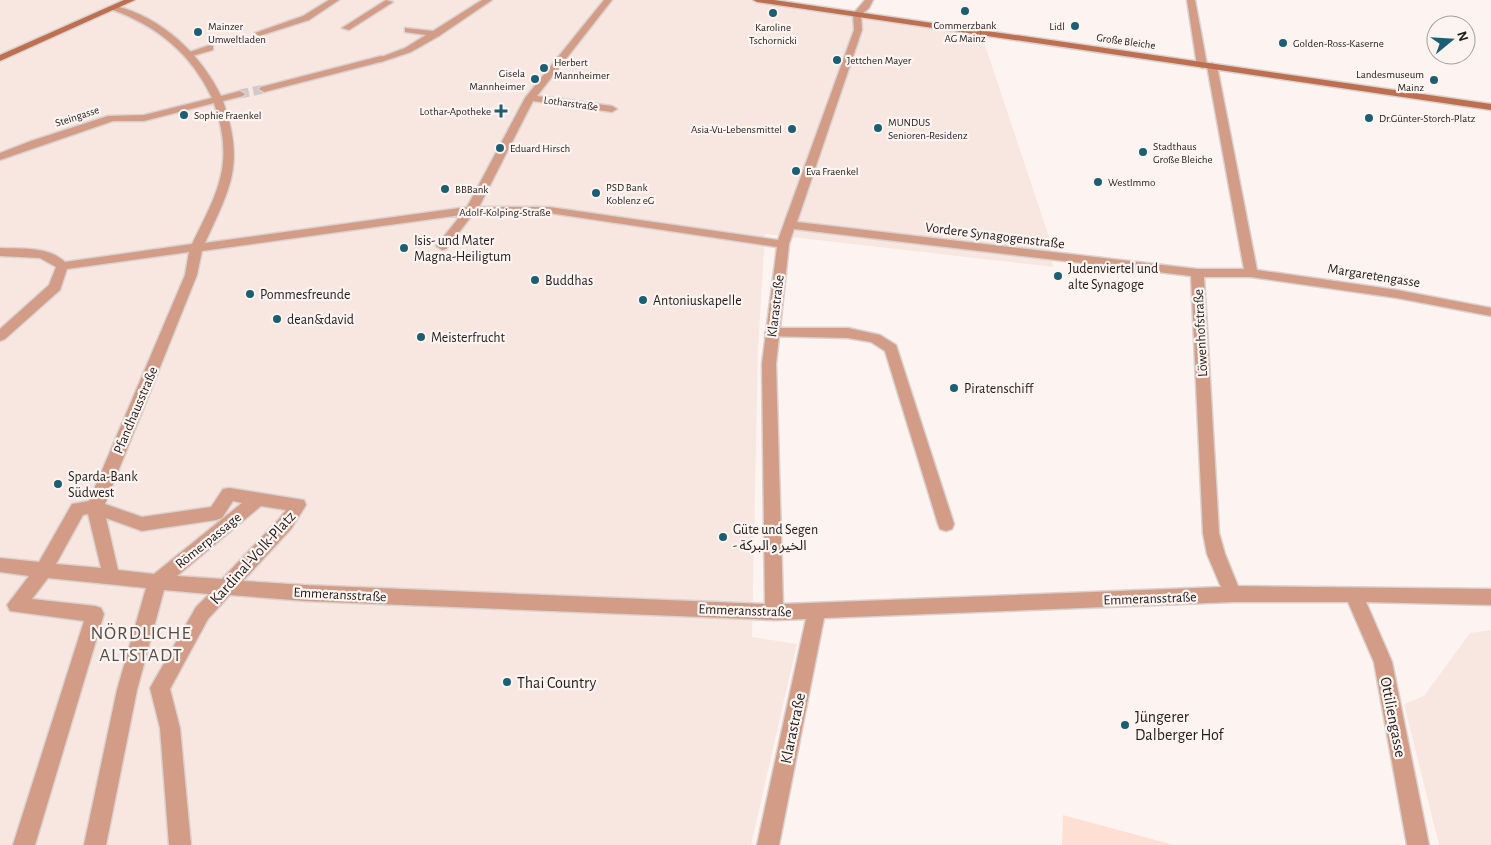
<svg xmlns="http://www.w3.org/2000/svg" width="1491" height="845" font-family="'Alegreya Sans','Noto Sans Arabic',sans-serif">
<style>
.built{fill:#f8e7e1}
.green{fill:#fedfd3}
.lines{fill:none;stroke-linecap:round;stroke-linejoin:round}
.street-tunnel{stroke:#d1c9c7;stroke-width:9;stroke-dasharray:9 4.5;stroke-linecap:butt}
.lane-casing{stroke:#dad2cf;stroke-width:3}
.street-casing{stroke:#dad2cf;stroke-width:3}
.secondary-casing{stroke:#dad2cf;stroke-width:3}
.lane{fill:#d39c87;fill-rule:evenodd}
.street{fill:#d39c87;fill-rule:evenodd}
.secondary{fill:#be6f50;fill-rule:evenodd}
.poi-dot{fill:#1c5e72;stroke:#fdf4f1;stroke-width:2}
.labels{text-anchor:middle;stroke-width:4.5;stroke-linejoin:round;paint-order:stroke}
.far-poi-label{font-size:11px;fill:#211e1d;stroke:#fdf4f1;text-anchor:start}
.far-street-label{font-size:11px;fill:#211e1d;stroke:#fdf4f1}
.street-label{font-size:14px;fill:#211e1d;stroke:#fdf4f1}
.poi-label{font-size:14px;fill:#211e1d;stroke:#fdf4f1;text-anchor:start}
.near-street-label{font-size:16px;fill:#211e1d;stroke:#fdf4f1}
.near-poi-label{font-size:16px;fill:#211e1d;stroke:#fdf4f1;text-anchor:start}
.near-quarter-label{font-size:19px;letter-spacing:1px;fill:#554e4b;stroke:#fdf4f1}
</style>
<rect width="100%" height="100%" fill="#fdf4f1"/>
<g class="built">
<path d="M0,0H748L982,36L1049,237L1053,267L765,234L758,351L752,637L797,644L751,845H0Z"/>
<path d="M1491,630V845H1439L1404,704L1424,696L1470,633Z"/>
</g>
<path class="green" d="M1063,815L1174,845H1062Z"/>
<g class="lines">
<path class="street-tunnel" d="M240,94L264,89"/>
<defs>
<g id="lane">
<path d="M329,0H339L309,20L259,36L255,33L303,16Z"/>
<path d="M386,0L393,2L349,30L342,28Z"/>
<path d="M482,0H492L439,36L411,52L381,62L376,59L405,48L426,35L405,32V28L433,31Z"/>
<path d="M210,45L213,46V50L189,57L184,54Z"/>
<path d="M772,328H848L880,335L896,345L954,524L952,529L946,531L940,529L938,524L885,351L871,342L848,338L767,336L765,333L767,330Z"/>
</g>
<g id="street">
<path d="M604,0H612L537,96L612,106L617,109L612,112L533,101L479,207H549L778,240L854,30L853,14L865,0H873L869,8L861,15L862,30L797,222L1197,269H1244L1207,66L1212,63L1217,66L1257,270L1397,290L1491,308V316L1397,298L1251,277H1204L1219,533L1225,554L1238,586L1491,589V605L1366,602L1392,662L1429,845H1407L1374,662L1348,602H1233L824,618L779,845H757L806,619L774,620L305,601L230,595L208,619L170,689L180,728L191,845H169L160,728L150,688L196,607L209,594L164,590L137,690L106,845H84L117,690L146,588L48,578L32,599L95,606L101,608L104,614L35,845H13L84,621L10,611L7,605L29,576L0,572V558L39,562L72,504L89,501L185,275L189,252L67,269L60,290L5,339L0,341V329L49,285L56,267L40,258L0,256V248C22,249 48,246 65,262L192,244C218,191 235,164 214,103L144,121H113L0,160V153L31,141L108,116L144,115L212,98C191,54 159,27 113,10V6H116C162,18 200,53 221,96L240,91L245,94L243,96L223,101C245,164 231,186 205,243L467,207L525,98ZM474,213H549L777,247L762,364L765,604L305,585L243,581L291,529L306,505L304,500L229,488L223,489L211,507L142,517L105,504L197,275L202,251L461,215L436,246L442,250L446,249ZM794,229L1191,276L1203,533L1207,554L1221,587L783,604L776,364L789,244ZM233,501L242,503L154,574L118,570L106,518L142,531L216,520L222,518ZM261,506L286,510L279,519L222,579L177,576ZM88,514L101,568L56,564L83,515Z"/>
<path d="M1187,0H1195L1207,65L1202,68L1197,65Z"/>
<path d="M381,56L384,57V61L264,92L259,89L261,87Z"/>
</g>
<g id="secondary">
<path d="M124,0H135L0,61V55Z"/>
<path d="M753,0H774L1491,104V110L757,2Z"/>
</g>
</defs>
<use href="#lane" class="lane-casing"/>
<use href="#street" class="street-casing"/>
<use href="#secondary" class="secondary-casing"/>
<use href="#lane" class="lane"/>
<use href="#street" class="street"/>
<use href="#secondary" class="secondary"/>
</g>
<g class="poi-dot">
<circle cx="965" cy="11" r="5"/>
<circle cx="773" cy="13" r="5"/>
<circle cx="1075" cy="26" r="5"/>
<circle cx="198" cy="32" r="5"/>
<circle cx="1283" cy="43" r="5"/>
<circle cx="837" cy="60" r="5"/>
<circle cx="544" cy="68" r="5"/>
<circle cx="535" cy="79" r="5"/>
<circle cx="1434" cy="80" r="5"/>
<path d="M498.5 103.5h5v5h5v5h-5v5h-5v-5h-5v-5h5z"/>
<circle cx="184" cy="115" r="5"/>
<circle cx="1369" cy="118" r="5"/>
<circle cx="878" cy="128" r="5"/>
<circle cx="792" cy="129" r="5"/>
<circle cx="500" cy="148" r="5"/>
<circle cx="1143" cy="152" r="5"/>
<circle cx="796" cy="171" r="5"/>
<circle cx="1098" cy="182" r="5"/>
<circle cx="445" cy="189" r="5"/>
<circle cx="596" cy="193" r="5"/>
<circle cx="404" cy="248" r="5"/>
<circle cx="1058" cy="276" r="5"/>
<circle cx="535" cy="280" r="5"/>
<circle cx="250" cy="294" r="5"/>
<circle cx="643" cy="300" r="5"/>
<circle cx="277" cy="319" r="5"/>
<circle cx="421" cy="337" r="5"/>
<circle cx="954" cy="388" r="5"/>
<circle cx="58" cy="484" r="5"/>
<circle cx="723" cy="537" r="5"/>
<circle cx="507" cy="682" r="5"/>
<circle cx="1125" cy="725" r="5"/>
</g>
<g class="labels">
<g class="far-poi-label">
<text x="965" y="29" text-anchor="middle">Commerzbank<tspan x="965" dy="13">AG Mainz</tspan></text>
<text x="208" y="30">Mainzer<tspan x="208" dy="13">Umweltladen</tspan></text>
<text x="1065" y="30" text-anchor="end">Lidl</text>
<text x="773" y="31" text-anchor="middle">Karoline<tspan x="773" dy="13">Tschornicki</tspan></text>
<text x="1293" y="47">Golden-Ross-Kaserne</text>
<text x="847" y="64">Jettchen Mayer</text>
<text x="554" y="66">Herbert<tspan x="554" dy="13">Mannheimer</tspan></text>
<text x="525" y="77" text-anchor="end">Gisela<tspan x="525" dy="13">Mannheimer</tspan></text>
<text x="1424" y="78" text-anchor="end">Landesmuseum<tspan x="1424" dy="13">Mainz</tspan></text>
<text x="491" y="115" text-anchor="end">Lothar-Apotheke</text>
<text x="194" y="119">Sophie Fraenkel</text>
<text x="1379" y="122">Dr.Günter-Storch-Platz</text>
<text x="888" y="126">MUNDUS<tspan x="888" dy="13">Senioren-Residenz</tspan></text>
<text x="782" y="133" text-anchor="end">Asia-Vu-Lebensmittel</text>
<text x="1153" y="150">Stadthaus<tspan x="1153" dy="13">Große Bleiche</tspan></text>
<text x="510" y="152">Eduard Hirsch</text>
<text x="806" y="175">Eva Fraenkel</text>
<text x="1108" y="186">WestImmo</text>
<text x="606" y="191">PSD Bank<tspan x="606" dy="13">Koblenz eG</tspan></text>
<text x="455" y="193">BBBank</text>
</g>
<g class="far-street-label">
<text transform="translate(1126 41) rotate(8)" y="4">Große Bleiche</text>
<text transform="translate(571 103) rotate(8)" y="4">Lotharstraße</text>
<text transform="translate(77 116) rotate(-18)" y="4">Steingasse</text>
<text x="505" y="216">Adolf-Kolping-Straße</text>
</g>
<g class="street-label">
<text transform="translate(995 235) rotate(7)" y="5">Vordere Synagogenstraße</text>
<text transform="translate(1374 275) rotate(9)" y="5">Margaretengasse</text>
<text transform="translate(775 306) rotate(-83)" y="5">Klarastraße</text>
<text transform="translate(1200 333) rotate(-93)" y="5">Löwenhofstraße</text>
<text transform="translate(135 410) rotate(-67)" y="5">Pfandhausstraße</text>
<text transform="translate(208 540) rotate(-39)" y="5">Römerpassage</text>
<text transform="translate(340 594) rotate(3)" y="5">Emmeransstraße</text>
<text transform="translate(1150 598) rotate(-2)" y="5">Emmeransstraße</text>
<text transform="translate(745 610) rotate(2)" y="5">Emmeransstraße</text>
</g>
<g class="poi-label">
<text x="414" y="245">Isis- und Mater<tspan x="414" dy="16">Magna-Heiligtum</tspan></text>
<text x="1068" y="273">Judenviertel und<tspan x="1068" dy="16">alte Synagoge</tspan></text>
<text x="545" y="285">Buddhas</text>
<text x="260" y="299">Pommesfreunde</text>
<text x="653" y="305">Antoniuskapelle</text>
<text x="287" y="324">dean&amp;david</text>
<text x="431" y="342">Meisterfrucht</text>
<text x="964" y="393">Piratenschiff</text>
<text x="68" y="481">Sparda-Bank<tspan x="68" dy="16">Südwest</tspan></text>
<text x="733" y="534">Güte und Segen<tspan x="733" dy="16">- الخير و البركة</tspan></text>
</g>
<g class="near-street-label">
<text transform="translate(252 557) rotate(-48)" y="6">Kardinal-Volk-Platz</text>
<text transform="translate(1394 717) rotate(79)" y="6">Ottiliengasse</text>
<text transform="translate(792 728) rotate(-78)" y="6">Klarastraße</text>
</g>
<g class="near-poi-label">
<text x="517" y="688">Thai Country</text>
<text x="1135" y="722">Jüngerer<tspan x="1135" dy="18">Dalberger Hof</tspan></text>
</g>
<g class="near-quarter-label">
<text x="141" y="639">NÖRDLICHE<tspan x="141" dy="22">ALTSTADT</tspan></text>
</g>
</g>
<g transform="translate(1451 40) rotate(72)"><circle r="24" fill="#fdf4f1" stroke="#a59e9c"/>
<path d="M0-4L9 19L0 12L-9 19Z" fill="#1c5e72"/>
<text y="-8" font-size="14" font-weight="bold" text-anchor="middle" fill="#211e1d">N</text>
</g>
</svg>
